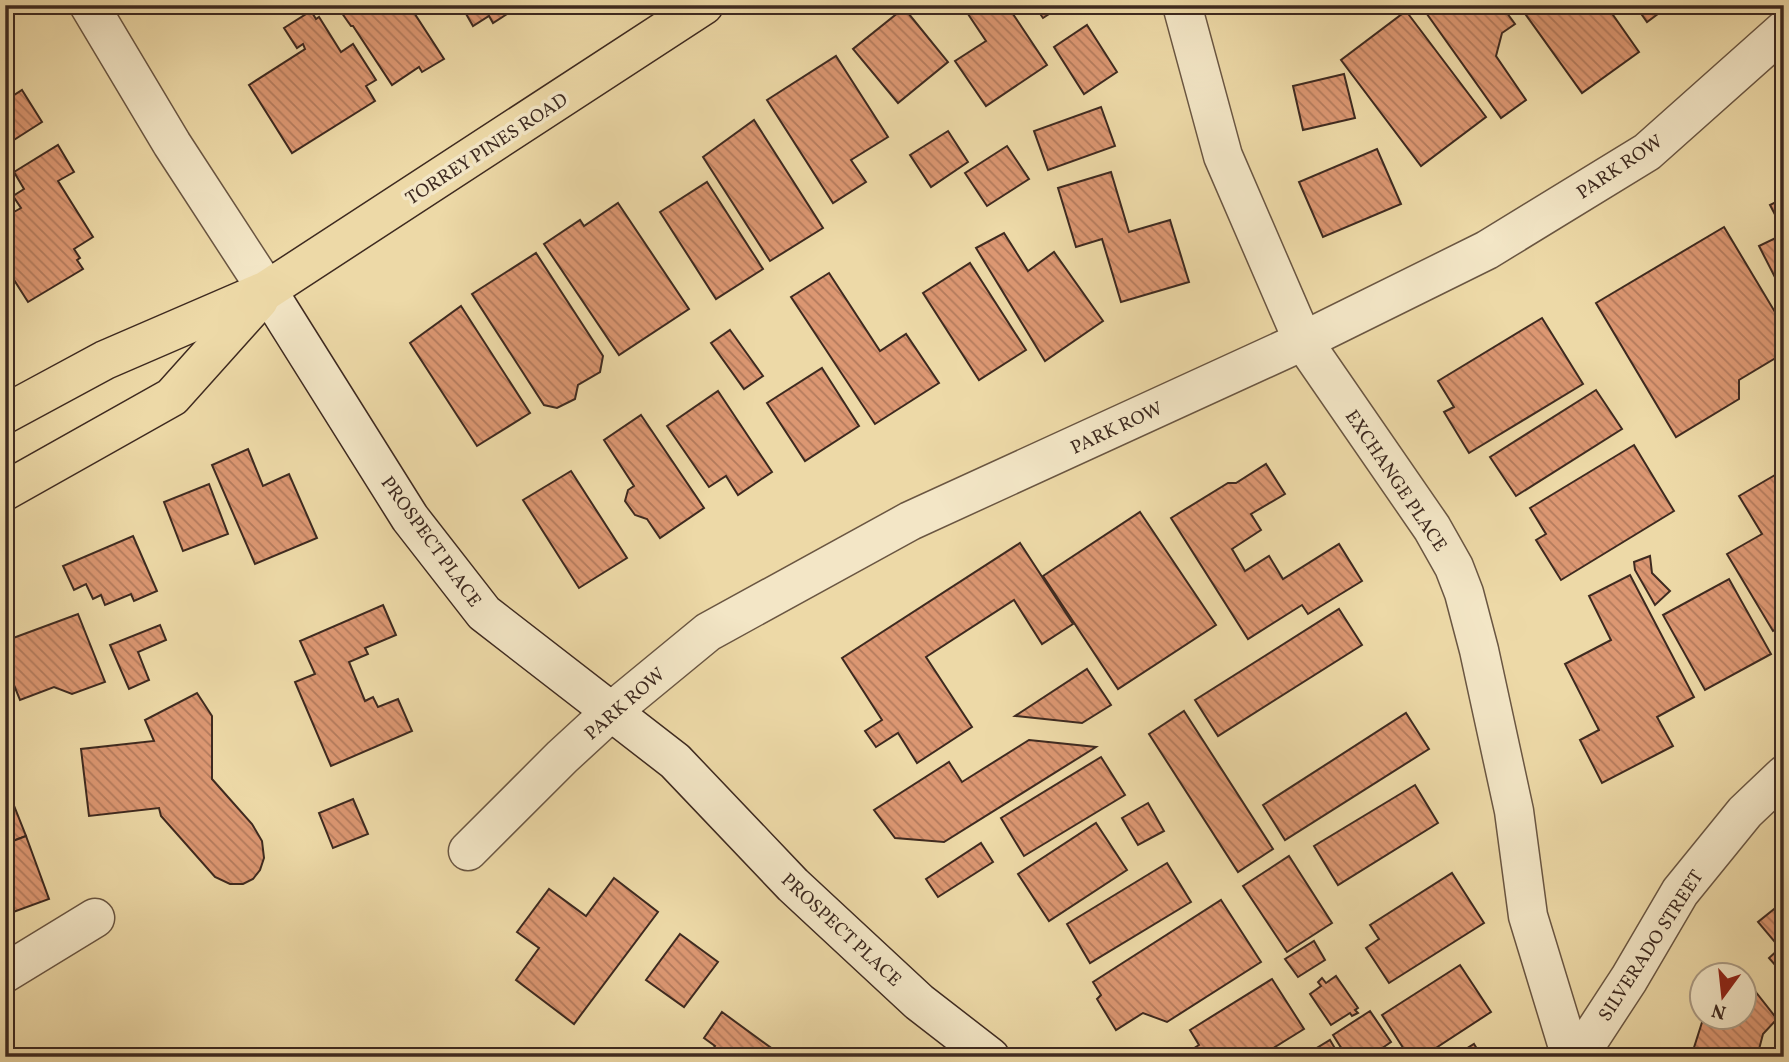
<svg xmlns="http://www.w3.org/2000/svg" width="1789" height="1062" font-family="Vollkorn,serif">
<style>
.building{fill:url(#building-back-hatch);stroke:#3e2a20;stroke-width:2}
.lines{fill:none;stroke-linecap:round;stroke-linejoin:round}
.minor-casing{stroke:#6a5642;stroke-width:41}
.secondary-casing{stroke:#3e2a20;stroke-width:41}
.primary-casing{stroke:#3e2a20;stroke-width:41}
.minor{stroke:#f3e6c6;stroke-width:38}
.secondary{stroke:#f3e6c6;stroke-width:38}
.primary{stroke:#edd9a7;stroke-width:38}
.labels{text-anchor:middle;stroke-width:7;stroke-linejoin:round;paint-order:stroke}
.street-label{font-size:19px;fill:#3e2a20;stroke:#f3e6c6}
</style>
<defs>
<pattern id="building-back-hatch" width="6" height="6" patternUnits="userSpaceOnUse" patternTransform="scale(1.75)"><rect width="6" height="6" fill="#dc9772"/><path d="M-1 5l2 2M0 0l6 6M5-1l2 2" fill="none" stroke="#b47b5d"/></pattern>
</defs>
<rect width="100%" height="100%" fill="#edd9a7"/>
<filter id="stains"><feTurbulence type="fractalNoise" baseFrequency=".00286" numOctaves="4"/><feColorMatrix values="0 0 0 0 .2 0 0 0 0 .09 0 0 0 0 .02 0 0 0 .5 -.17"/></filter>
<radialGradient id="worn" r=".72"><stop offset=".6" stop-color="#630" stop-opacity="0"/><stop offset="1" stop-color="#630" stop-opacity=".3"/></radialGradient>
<g class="building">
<path d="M345,5H409L444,59L422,72L419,67L392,85L353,26H351L339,9Z"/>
<path d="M461,5H521L493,23L489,16L473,26Z"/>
<path d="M962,5H1007L1047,65L986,106L955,61L986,41Z"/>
<path d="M1034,5H1063L1043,18Z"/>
<path d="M1425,5H1501L1515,24L1502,33L1496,56L1526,100L1501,118L1422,7Z"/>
<path d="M1524,5H1606L1639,52L1582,93L1521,8Z"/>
<path d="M1635,5H1670L1647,22Z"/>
<path d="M904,8L948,62L898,103L853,49Z"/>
<path d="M311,11L316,19L319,17L341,52L353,44L376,80L366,86L375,101L292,153L249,85L305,49L303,44L297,48L284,28Z"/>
<path d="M1406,11L1486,117L1421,166L1341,60Z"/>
<path d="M1087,25L1117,72L1084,94L1054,47Z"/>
<path d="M836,56L888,137L851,160L866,182L833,203L767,100Z"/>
<path d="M1344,74L1355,118L1303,130L1293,86Z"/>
<path d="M22,90L42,122L6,145L5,101Z"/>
<path d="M1101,107L1115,146L1048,170L1034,131Z"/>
<path d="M754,120L823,228L770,261L703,157Z"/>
<path d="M948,131L968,162L931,187L910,155Z"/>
<path d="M58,145L74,172L58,181L93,237L74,249L80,258L77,260L83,269L28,302L14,280L5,286V217L21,208L13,196L24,189L14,172Z"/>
<path d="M1007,146L1029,179L987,206L965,173Z"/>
<path d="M1377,149L1401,204L1323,237L1299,182Z"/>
<path d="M1111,172L1129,232L1170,220L1189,282L1121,302L1102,239L1076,247L1058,188Z"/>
<path d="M707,182L763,269L716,299L660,212Z"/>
<path d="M1784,198V232L1770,205Z"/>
<path d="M618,203L689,309L619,355L544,244L580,220L584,226Z"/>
<path d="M1724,227L1784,327V353L1739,380V399L1676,437L1596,303Z"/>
<path d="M1004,233L1028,271L1054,252L1103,321L1045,361L976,248Z"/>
<path d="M1784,234V295L1759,246Z"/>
<path d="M536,253L603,356L600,372L578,385L575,399L557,408L544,405L472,294Z"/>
<path d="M970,263L1026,350L979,380L923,293Z"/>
<path d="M829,273L880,351L906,334L939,383L875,424L791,297Z"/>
<path d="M461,306L530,413L477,446L410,343Z"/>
<path d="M1542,318L1583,384L1469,453L1444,412L1454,407L1438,381Z"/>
<path d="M730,330L763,376L744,389L711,343Z"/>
<path d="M822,368L859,426L805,461L767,403Z"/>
<path d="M1596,390L1622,429L1516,496L1490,457Z"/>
<path d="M718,391L772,472L738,495L726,476L709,487L667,426Z"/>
<path d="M641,415L704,508L660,538L647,519L635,515L625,501L628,490L634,486L604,440Z"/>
<path d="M1634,445L1674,511L1561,580L1536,540L1546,534L1530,508Z"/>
<path d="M248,449L263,486L289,474L317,538L255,564L212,465Z"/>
<path d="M1266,464L1285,494L1251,514L1261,530L1232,549L1245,571L1269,556L1283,579L1339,544L1362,581L1308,614L1302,605L1248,639L1171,518L1228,483H1236Z"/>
<path d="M571,471L627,558L579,588L523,500Z"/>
<path d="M1775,475L1784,489V625L1773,631L1727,554L1762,534L1739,496Z"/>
<path d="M209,484L228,534L183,551L164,502Z"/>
<path d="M1140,512L1216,625L1118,689L1043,576Z"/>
<path d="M133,536L157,591L134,601L131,594L105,605L101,595L93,599L86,584L74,590L63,566Z"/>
<path d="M1020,543L1073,624L1042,644L1014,600L926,657L972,727L917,763L898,733L876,747L865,731L882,720L842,658Z"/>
<path d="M1650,556L1652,573L1670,591L1655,605L1635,570L1634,562Z"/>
<path d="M1630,575L1694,697L1657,717L1673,746L1602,783L1580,740L1599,730L1565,664L1611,640L1589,596Z"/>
<path d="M1729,579L1771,654L1705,690L1663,615Z"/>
<path d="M383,605L396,635L365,648L368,654L349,662L365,701L373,697L378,707L398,699L412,731L331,766L295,682L315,674L300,641Z"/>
<path d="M1339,609L1362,645L1218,736L1195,700Z"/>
<path d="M78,614L105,682L72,694L54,687L20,700L5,663V641Z"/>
<path d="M160,625L166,640L138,652L149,680L129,689L110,645Z"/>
<path d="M1087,669L1111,705L1082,723L1015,716Z"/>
<path d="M197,693L212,716V779L252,824L262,841L264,858L260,870L253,879L243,884H230L215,877L161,816L159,808L89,816L81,749L154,741L145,720Z"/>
<path d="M1184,711L1273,849L1238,872L1149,734Z"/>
<path d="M1406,713L1429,749L1285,840L1263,805Z"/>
<path d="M1029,740L1096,747L944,842L895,838L874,810L949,762L962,782Z"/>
<path d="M1101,757L1125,795L1024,856L1001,818Z"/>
<path d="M5,783L26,836L5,844Z"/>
<path d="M1415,785L1438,823L1338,885L1314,846Z"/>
<path d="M353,799L368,834L333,848L319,813Z"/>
<path d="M1148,803L1164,831L1138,845L1122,818Z"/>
<path d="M1096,823L1127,870L1049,921L1018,874Z"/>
<path d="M26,836L49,899L5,915V844Z"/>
<path d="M981,843L993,862L938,897L926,879Z"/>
<path d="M1289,856L1332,923L1287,952L1243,886Z"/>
<path d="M1167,863L1191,902L1090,963L1067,924Z"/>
<path d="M1452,873L1484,923L1389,983L1366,948L1379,939L1370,925Z"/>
<path d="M614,878L658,912L574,1024L516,980L539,948L517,932L549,889L586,916Z"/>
<path d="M1221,900L1261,962L1167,1022L1143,1013L1116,1030L1097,999L1101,995L1093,982Z"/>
<path d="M1784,901V975L1769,958L1780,948L1758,922Z"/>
<path d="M680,934L718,962L684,1007L646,980Z"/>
<path d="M1314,941L1325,960L1298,977L1285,959Z"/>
<path d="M1460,965L1491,1012L1422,1057H1409L1382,1015Z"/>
<path d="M1336,976L1358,1008L1355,1010L1358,1013L1352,1016L1350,1013L1331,1025L1310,994L1321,986L1318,982L1322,978L1326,983Z"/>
<path d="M1744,977L1777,1019L1763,1034L1757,1057H1691L1704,1016H1744Z"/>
<path d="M1272,979L1304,1029L1259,1057H1188L1186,1053L1199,1045L1190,1030Z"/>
<path d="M1370,1011L1391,1042L1378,1051L1381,1057H1347L1333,1035Z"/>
<path d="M722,1012L774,1050L768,1057H707L715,1046L704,1038Z"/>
<path d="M1330,1040L1340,1057H1302Z"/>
<path d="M1474,1044L1482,1057H1453Z"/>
</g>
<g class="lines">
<defs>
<g id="minor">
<path d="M89,5L172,144L267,290"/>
<path d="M1182,5L1223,156L1303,341L1432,528L1454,567L1464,593L1479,650L1514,811L1528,916L1571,1057"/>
<path d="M468,851L562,757L612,711L708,632L910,521L1303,341L1487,250L1647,152L1784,30"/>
<path d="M5,973L95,918"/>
<path d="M1578,1057L1629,979L1680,892L1745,812L1784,775"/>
</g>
<path id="secondary" d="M267,290L410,518L484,613L675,761L793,885L919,1002L990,1057"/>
<g id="primary">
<path d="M5,414L105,360L267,290L704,5"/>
<path d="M5,491L172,397L259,300"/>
</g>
</defs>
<use href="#minor" class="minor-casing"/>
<use href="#secondary" class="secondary-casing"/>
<use href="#primary" class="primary-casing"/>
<use href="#minor" class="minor"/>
<use href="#secondary" class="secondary"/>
<use href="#primary" class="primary"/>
</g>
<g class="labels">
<g class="street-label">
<text transform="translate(486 148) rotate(-33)" y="7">TORREY PINES ROAD</text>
<text transform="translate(1619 166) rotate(-34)" y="7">PARK ROW</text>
<text transform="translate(1116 427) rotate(-25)" y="7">PARK ROW</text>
<text transform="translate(1397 480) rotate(56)" y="7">EXCHANGE PLACE</text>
<text transform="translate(432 541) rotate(54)" y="7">PROSPECT PLACE</text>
<text transform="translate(624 703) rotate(-41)" y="7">PARK ROW</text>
<text transform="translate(842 929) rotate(43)" y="7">PROSPECT PLACE</text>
<text transform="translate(1650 945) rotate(-57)" y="7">SILVERADO STREET</text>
</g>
</g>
<rect width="1789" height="1062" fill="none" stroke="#edd9a7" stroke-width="28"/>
<rect x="7" y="7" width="1775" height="1048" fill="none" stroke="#3e2a20" stroke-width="3.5"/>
<rect x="14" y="14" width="1761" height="1034" fill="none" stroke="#3e2a20" stroke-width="2"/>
<g transform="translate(1723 996) rotate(195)"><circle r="33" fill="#f3e6c6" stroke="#ab9b84" stroke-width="2"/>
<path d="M0-5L12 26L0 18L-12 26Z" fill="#8f2418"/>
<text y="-10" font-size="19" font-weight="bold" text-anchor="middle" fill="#3e2a20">N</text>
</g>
<rect width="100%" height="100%" filter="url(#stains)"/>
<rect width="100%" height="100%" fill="url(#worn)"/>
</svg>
